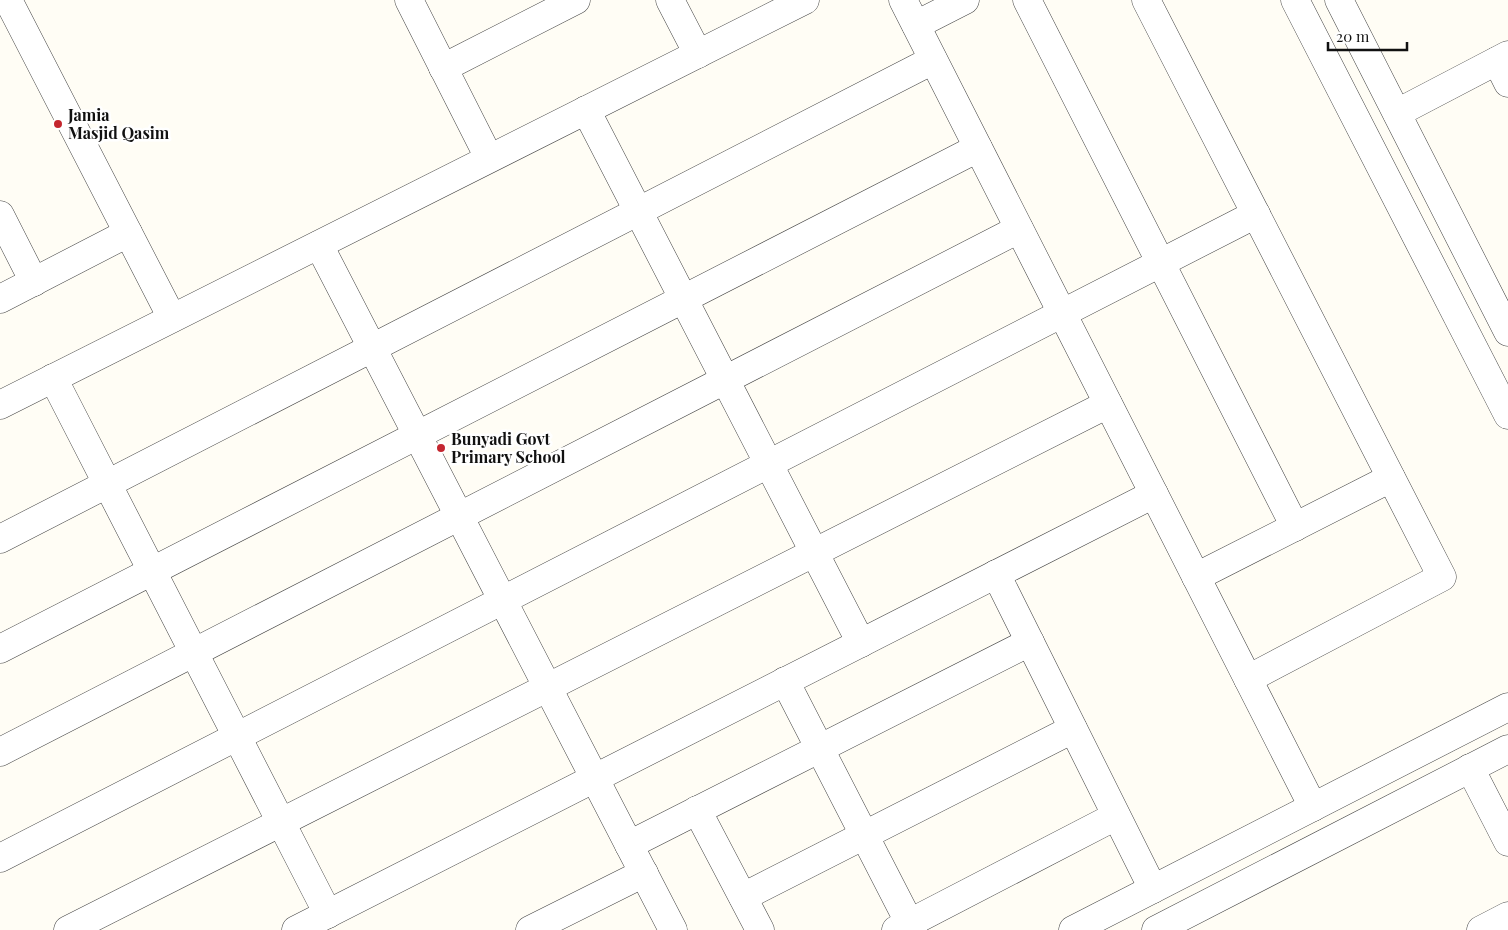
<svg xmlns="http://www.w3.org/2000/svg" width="1508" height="930" font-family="'Playfair Display',serif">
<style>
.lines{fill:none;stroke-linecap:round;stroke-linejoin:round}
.minor-casing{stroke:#444;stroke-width:29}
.minor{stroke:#fff;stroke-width:28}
.poi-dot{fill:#c4262e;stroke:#fff;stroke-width:2}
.labels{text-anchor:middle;stroke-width:5;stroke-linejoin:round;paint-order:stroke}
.poi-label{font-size:16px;font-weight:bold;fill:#111;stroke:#fff;text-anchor:start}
</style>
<rect width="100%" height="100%" fill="#fffdf5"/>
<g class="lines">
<defs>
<g id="minor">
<path d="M8,0L172,318"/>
<path d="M409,0L489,158"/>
<path d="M670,0L698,54"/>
<path d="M903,0L1313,807"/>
<path d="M1027,0L1295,527"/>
<path d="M1146,0L1442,577L1248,679"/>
<path d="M1295,0L1508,415"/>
<path d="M1339,0L1508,332"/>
<path d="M916,25L965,0"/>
<path d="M1497,61L1508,83"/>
<path d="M443,68L576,0"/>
<path d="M586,110L861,643"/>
<path d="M1397,113L1508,55"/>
<path d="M0,215L34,282"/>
<path d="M319,245L673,930"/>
<path d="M0,299L128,233"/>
<path d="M53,378L328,914"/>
<path d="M0,405L805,0"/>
<path d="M0,539L933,60"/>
<path d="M996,574L1153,889"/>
<path d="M1196,577L1391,478"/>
<path d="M0,649L978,148"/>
<path d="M785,681L913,930"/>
<path d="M0,752L1019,229"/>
<path d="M1470,768L1508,842"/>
<path d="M697,810L760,930"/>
<path d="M629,845L1030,642"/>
<path d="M0,858L1256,214"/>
<path d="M743,897L1073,729"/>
<path d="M68,930L1108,404"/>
<path d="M296,930L1154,494"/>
<path d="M530,930L644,873"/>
<path d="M896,930L1116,816"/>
<path d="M1073,930L1508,707"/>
<path d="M1156,930L1508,749"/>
<path d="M1481,930L1508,916"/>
</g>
</defs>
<use href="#minor" class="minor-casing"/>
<use href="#minor" class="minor"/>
</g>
<g class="poi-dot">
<circle cx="58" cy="124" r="5"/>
<circle cx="441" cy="448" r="5"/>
</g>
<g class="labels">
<g class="poi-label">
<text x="68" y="121">Jamia<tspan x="68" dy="18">Masjid Qasim</tspan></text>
<text x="451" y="445">Bunyadi Govt<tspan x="451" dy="18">Primary School</tspan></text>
</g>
</g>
<path d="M1328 42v8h79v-8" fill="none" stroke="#111111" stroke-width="2.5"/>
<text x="1336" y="42" font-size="15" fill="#111111" stroke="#ffffff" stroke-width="4" paint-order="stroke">20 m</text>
</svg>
